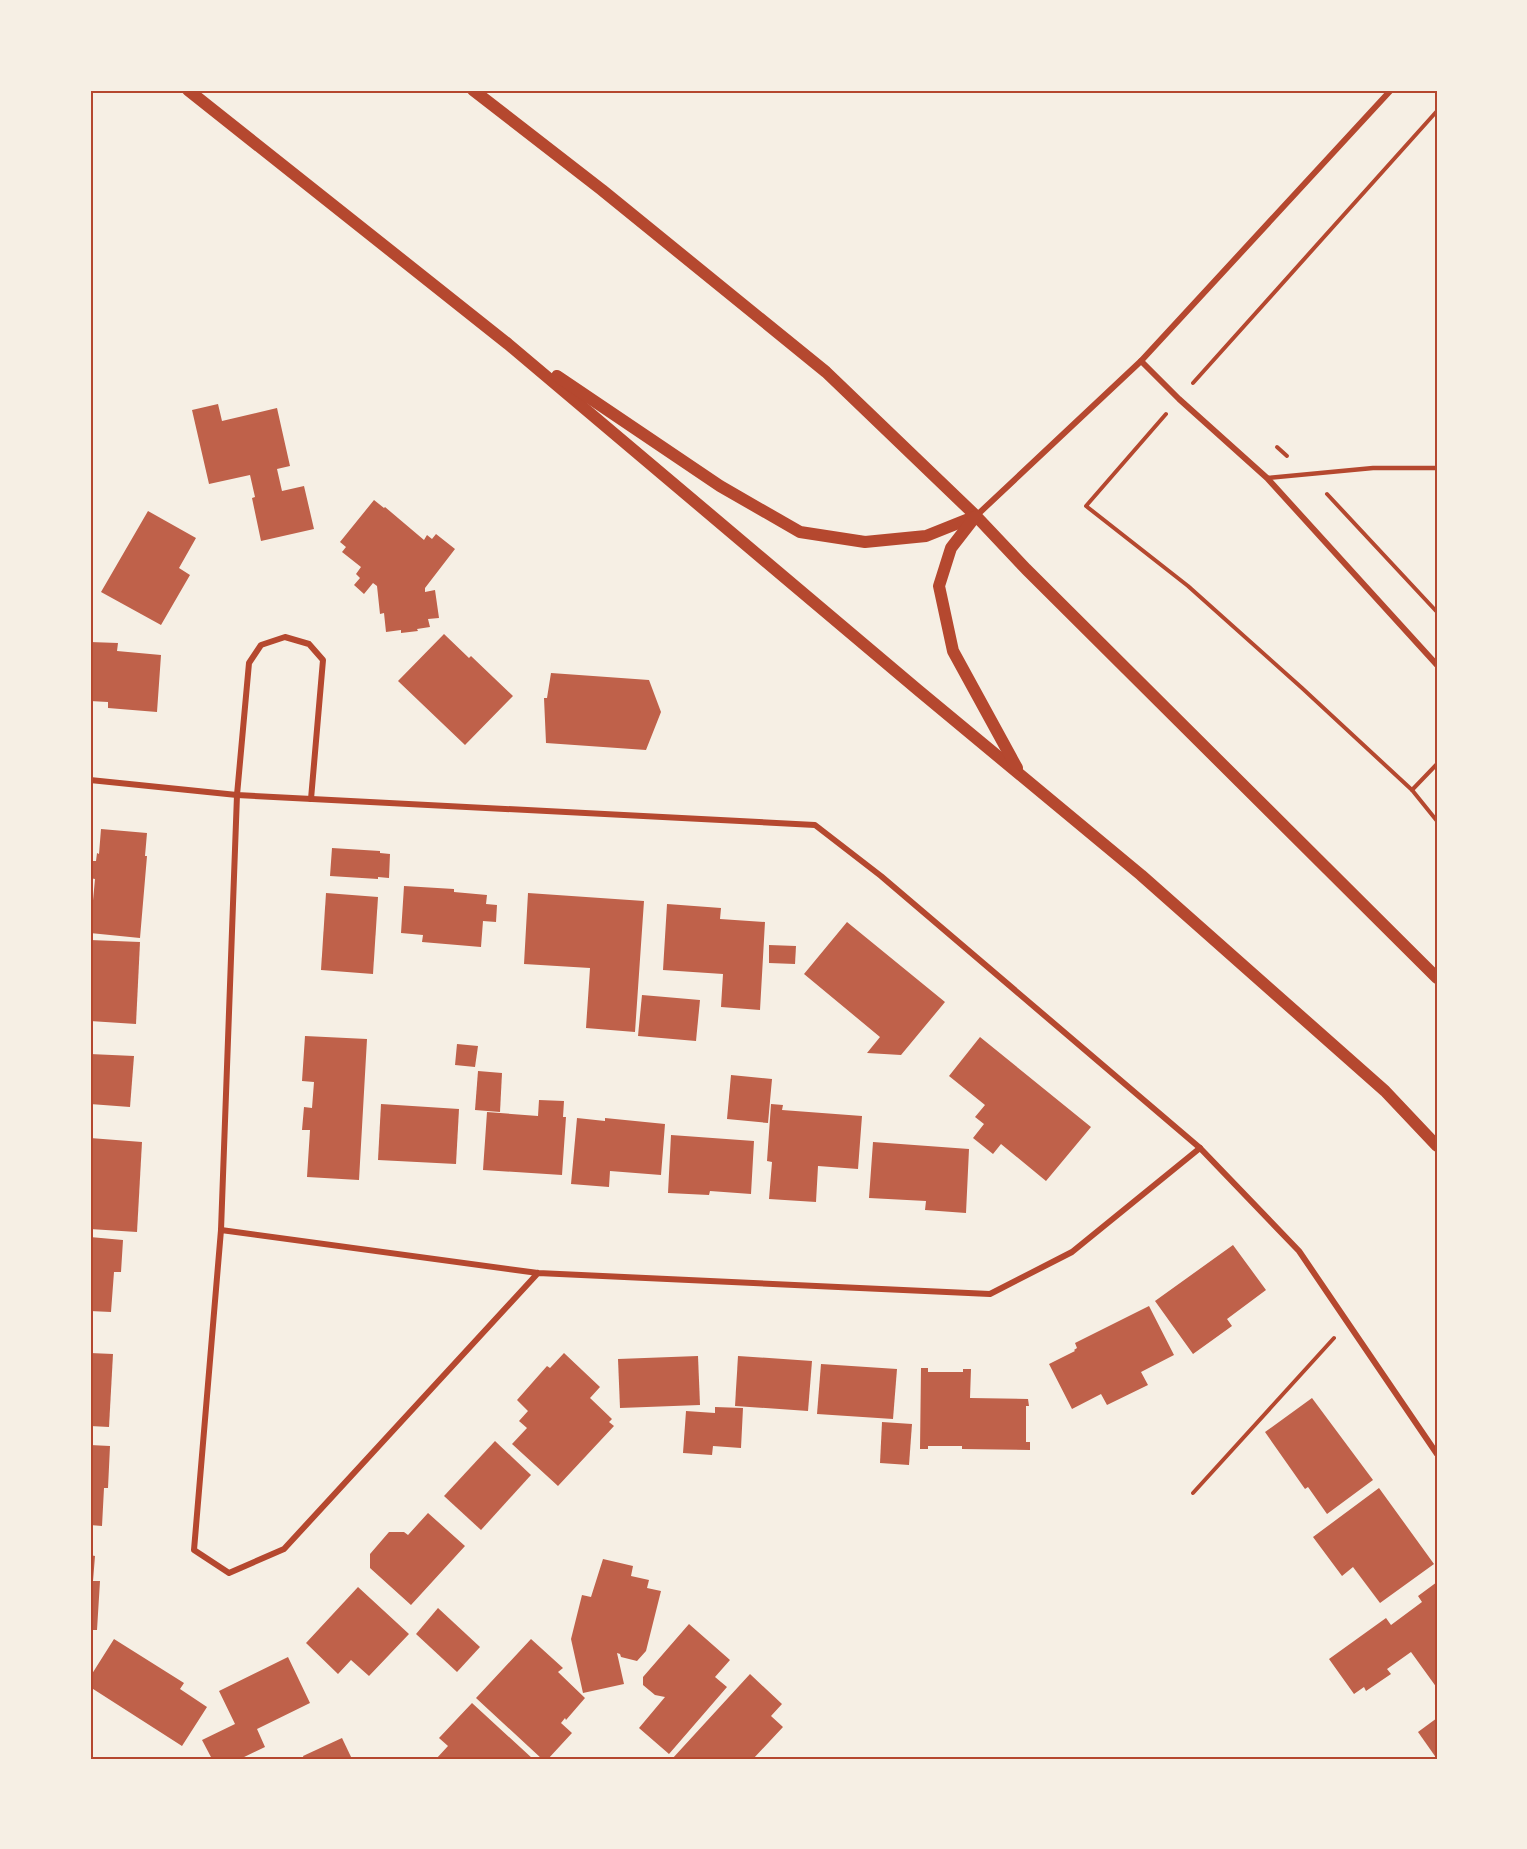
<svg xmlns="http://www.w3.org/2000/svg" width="1527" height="1849" font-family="'IBM Plex Sans',sans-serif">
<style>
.building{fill:#bf614a}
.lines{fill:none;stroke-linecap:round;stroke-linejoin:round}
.path{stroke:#b5482f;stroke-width:4}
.service{stroke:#b5482f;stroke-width:4.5}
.minor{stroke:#b5482f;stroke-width:6}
.secondary{stroke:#b5482f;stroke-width:12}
.neatline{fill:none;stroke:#b5482f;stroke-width:2}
</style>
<rect width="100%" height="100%" fill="#f6efe4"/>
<g class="building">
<path d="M218,404L222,421L277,408L290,466L277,469L282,491L304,486L314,529L261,541L252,498L255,497L250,475L209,484L192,410Z"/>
<path d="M374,500L384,508L385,507L424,540L427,535L432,539L436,534L455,549L425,588V592L435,590L439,618L428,619L430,627L417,629L418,631L401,633V630L386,632L384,613L380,614L377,586L373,583L364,594L354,585L360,578L356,574L361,567L342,552L346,547L340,542Z"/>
<path d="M148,511L196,538L179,568L190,575L161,625L101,592Z"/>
<path d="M444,634L469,658L471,656L513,696L465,745L398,681Z"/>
<path d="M90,642L118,643L117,651L161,655L157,712L108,708V702L90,701Z"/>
<path d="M551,673L649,680L661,712L646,750L546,743L544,698H547Z"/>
<path d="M101,829L147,833L145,856H147L140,938L90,933L95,879L90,878V861H96L97,853L99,854Z"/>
<path d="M332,848L380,851V853L390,854L389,878L378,877V879L330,876Z"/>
<path d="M404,886L454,889V892L487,895L486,904L497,905L496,922L483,921L481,947L422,942L423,935L401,933Z"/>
<path d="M326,893L378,897L373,974L321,970Z"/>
<path d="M528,893L644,901L635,1032L586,1028L590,968L524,964Z"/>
<path d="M667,904L721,908L720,919L765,922L760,1010L721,1007L723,974L663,970Z"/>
<path d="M847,922L945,1002L901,1055L867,1053L880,1037L804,974Z"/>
<path d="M90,940L140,942L136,1024L90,1021Z"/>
<path d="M769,945L796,946L795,964L769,963Z"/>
<path d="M642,995L700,1000L696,1041L638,1036Z"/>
<path d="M305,1036L367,1039L359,1180L307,1177L310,1130H302L304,1107L312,1108L314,1082L302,1081Z"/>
<path d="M980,1037L1091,1127L1046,1181L1001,1144L993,1154L973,1138L984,1124L975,1117L985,1105L949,1076Z"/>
<path d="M457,1044L478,1046L475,1067L455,1065Z"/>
<path d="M90,1054L134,1056L130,1107L90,1104Z"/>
<path d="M478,1071L502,1073L500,1112L475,1110Z"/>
<path d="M731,1075L772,1079L768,1123L727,1119Z"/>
<path d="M539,1100L564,1101L563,1117H566L562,1175L483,1170L487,1112L538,1116Z"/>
<path d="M381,1104L459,1109L456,1164L378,1160Z"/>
<path d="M771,1104L783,1105L782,1110L862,1116L858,1169L818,1166L816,1202L769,1199L772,1162L767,1161Z"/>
<path d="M577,1118L605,1121V1118L665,1124L661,1175L610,1171L609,1187L571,1184Z"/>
<path d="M671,1135L754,1141L751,1194L710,1191L709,1195L668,1193Z"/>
<path d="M90,1138L142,1142L137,1232L90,1229Z"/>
<path d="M873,1142L969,1149L966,1213L925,1210L926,1201L869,1198Z"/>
<path d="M90,1237L123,1240L121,1272H114L111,1312L90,1311Z"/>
<path d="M1233,1245L1266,1290L1227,1319L1232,1326L1193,1354L1155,1301Z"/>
<path d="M1149,1306L1174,1355L1141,1372L1148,1385L1107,1405L1101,1394L1072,1409L1049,1364L1075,1351L1074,1350L1077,1348L1075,1343Z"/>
<path d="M90,1353L113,1354L109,1427L90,1426Z"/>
<path d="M564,1353L600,1387L590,1398L612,1419L609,1422L614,1426L558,1486L512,1444L527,1428L519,1421L528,1411L517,1400L547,1366L550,1368Z"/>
<path d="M698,1356L700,1405L620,1408L618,1359Z"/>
<path d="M738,1356L812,1361L808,1411L735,1406Z"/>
<path d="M821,1364L897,1369L893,1419L817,1414Z"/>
<path d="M921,1368H928V1372H963V1369H971L970,1398L1028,1399L1029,1406H1026V1442H1030V1450L962,1449V1446H928V1449H920Z"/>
<path d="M1312,1398L1373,1480L1327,1514L1308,1487L1305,1489L1265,1432Z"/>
<path d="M715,1407L743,1408L741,1448L713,1446L712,1455L683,1453L686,1411L715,1413Z"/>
<path d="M882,1422L912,1424L909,1465L880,1463Z"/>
<path d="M495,1441L531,1475L481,1530L444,1496Z"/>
<path d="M90,1445L110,1446L108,1488H104L102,1526L90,1525Z"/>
<path d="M1379,1488L1434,1564L1380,1603L1353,1567L1342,1576L1313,1537Z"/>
<path d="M428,1513L465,1546L411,1605L370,1568V1554L389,1532H404L408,1535Z"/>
<path d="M90,1555L95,1556L93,1581H100L97,1630H90Z"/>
<path d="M603,1559L633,1566L631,1576L649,1580L647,1588L661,1591L646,1651L637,1661L621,1657L620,1654L617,1653L624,1684L583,1693L571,1639L582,1595L591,1597Z"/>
<path d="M1437,1582V1688L1411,1652L1387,1669L1391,1674L1366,1691L1364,1687L1354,1694L1329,1659L1386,1618L1391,1625L1422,1602L1418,1596Z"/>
<path d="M358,1587L409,1634L369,1676L351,1660L338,1674L306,1643Z"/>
<path d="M438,1608L480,1647L457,1672L416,1634Z"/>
<path d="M689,1624L730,1660L715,1677L727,1687L669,1754L639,1728L665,1697L655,1695L643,1685V1677Z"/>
<path d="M114,1639L184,1683L180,1689L207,1707L182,1746L90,1687V1677Z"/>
<path d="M531,1639L563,1668L558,1672L585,1698L566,1720L565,1718L561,1723L572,1733L548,1759H542L476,1698Z"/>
<path d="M288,1657L310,1703L257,1729L265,1747L240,1759H212L202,1740L235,1724L219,1691Z"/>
<path d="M750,1674L782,1704L771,1716L783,1727L753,1759H672Z"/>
<path d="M472,1703L533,1759H436L448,1746L439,1738Z"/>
<path d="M1437,1718V1759L1418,1732Z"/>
<path d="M342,1738L352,1759H304L303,1756Z"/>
</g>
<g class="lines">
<g class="path">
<path d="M1193,383L1437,111"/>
<path d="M1166,414L1086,506L1188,586L1302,688L1412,790L1437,821"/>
<path d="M1277,447L1287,456"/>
<path d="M1327,494L1437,612"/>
<path d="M1412,790L1437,764"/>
<path d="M1193,1493L1334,1338"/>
</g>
<path class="service" d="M1267,478L1373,468H1437"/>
<g class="minor">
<path d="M1141,361L1179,399L1267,478L1437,665"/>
<path d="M976,516L1141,361L1391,90"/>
<path d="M90,780L237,795L815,825L881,876L1200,1148L1299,1251L1437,1454"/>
<path d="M221,1230L237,795L249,663L261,645L285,637L309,644L323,660L311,799"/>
<path d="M538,1273L284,1549L229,1573L194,1550L221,1230L538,1273L990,1294L1072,1252L1200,1148"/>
</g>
<g class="secondary">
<path d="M188,90L508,344L918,690L1141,875L1385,1091L1437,1146"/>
<path d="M473,90L602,190L826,372L976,516L1026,569L1437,978"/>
<path d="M557,376L720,486L800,532L865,542L926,536L976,516"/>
<path d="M975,517L951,548L939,586L953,651L1017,768"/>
</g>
</g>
<rect width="1527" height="1849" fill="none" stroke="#f6efe4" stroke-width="183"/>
<rect x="92" y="92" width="1344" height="1666" class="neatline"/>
</svg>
